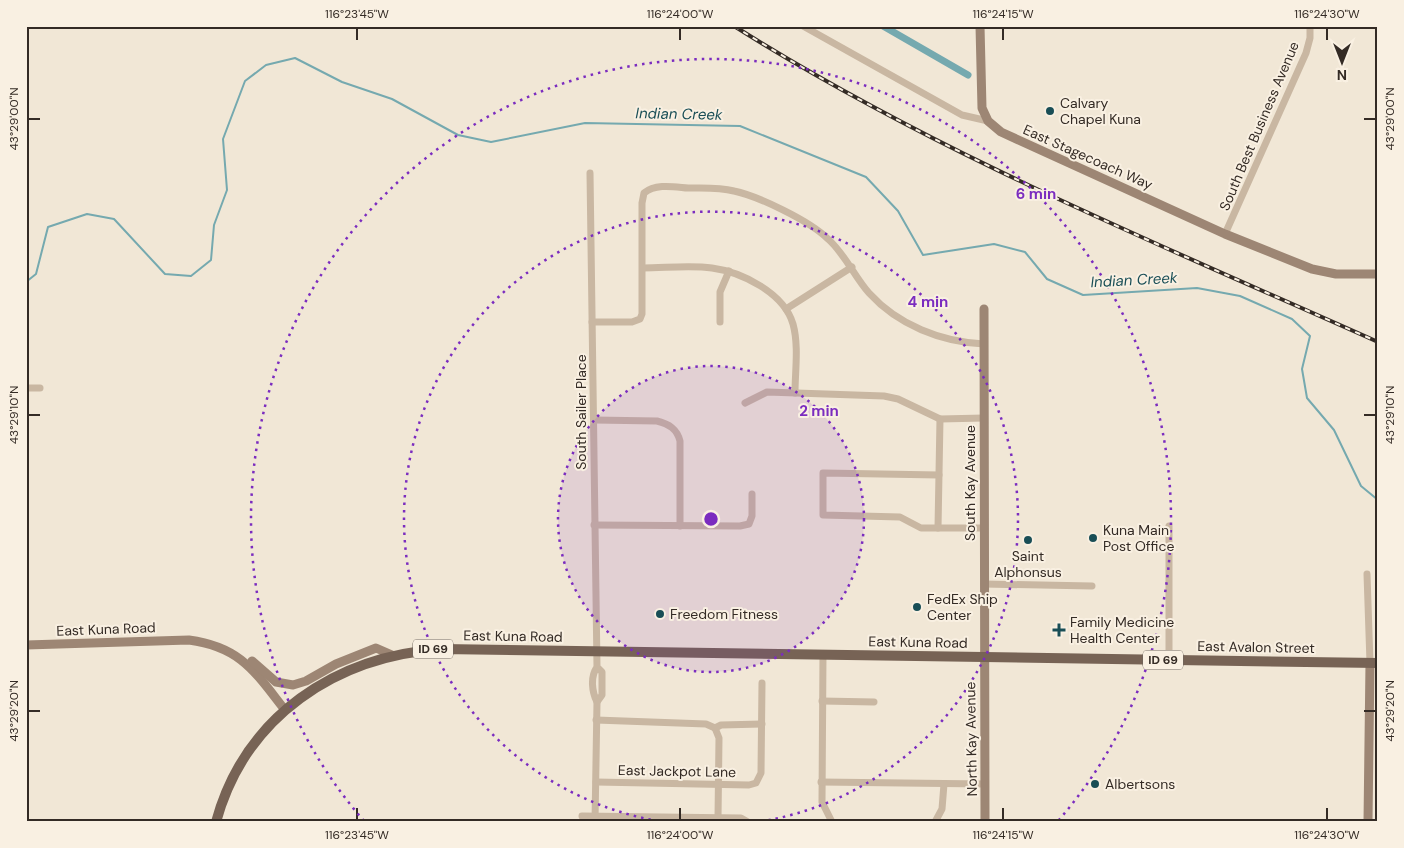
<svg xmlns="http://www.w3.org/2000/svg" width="1404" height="848" font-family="'DM Sans',sans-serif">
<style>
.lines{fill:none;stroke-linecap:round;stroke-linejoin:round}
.stream{stroke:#75a9af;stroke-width:2}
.canal{stroke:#75a9af;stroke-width:7}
.street{stroke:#c9b7a2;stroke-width:7}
.secondary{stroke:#9d8674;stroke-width:9}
.primary{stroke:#776355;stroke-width:10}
.rail-casing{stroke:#342b25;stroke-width:4}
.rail{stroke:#f9f0e2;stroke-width:2;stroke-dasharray:5.5;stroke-linecap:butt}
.ticks{fill:none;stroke:#342b25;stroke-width:2}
.ring{fill:none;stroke:#7b2cbf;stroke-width:2.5;stroke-dasharray:2.5 5}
.poi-dot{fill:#194e56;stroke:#f9f0e2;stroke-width:2}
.labels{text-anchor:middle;stroke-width:4;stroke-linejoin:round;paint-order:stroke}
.shield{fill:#f9f0e2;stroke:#6f665e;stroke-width:1}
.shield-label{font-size:12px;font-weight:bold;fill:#342b25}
.poi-label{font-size:14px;fill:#342b25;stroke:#f9f0e2;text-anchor:start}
.street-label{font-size:14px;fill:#342b25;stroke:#f9f0e2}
.water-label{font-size:15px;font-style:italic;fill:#194e56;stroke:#f9f0e2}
.centre{fill:#7b2cbf;stroke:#f9f0e2;stroke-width:2.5}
.ring-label{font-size:15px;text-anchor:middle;font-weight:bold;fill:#7b2cbf;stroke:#f9f0e2;stroke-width:4;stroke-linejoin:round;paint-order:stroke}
.neatline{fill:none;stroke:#342b25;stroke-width:2}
.ticks-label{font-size:12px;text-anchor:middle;fill:#342b25}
</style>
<rect width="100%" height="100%" fill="#f1e7d6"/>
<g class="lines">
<path class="stream" d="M26,282L36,274L48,227L87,214L114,219L165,274L191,276L211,260L214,225L227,190L223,139L245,81L266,65L295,58L342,82L392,99L458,135L491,142L585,123L740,126L866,177L898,211L923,255L994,244L1025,252L1047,279L1083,295L1197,288L1240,296L1292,319L1310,336L1302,369L1307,398L1334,430L1361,486L1378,500"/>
<path class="canal" d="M883,26L968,75"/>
<g class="street">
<path d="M803,26L962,115L988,121"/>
<path d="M590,173L597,667C590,677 592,692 597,702L602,695V672L597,667"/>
<path d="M1225,234L1306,53L1310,38V26"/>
<path d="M643,268C665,268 690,265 712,268C742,272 784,293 793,324C799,346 795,371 795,393"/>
<path d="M786,309L852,267"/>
<path d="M592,322H632L640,319L642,314V203L644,193C656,183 675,187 688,188C704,188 719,187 734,191C758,196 810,221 828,239C845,254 854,276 869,293C898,325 941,342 984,344"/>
<path d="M720,322V292L729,271"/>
<path d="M26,388H40"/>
<path d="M745,403L767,392L884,396L898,399L940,419L984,418"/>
<path d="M594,420L657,421C669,424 677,429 680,441V526"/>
<path d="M939,475L823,473V515L900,517L921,528H984"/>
<path d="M594,525L740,526L749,524L752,516V494"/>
<path d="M1169,526V660"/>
<path d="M938,528L940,419"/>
<path d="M1367,574L1370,663"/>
<path d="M984,584L1092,586"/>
<path d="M823,654L822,802L832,822"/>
<path d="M822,701L874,702"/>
<path d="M596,720L706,724L715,728"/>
<path d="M715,728L719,738L718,818"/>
<path d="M715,728L721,725L762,724"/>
<path d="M596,782L749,785L756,783L761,773L762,683"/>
<path d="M821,782L985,784"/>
<path d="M582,816L741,818L748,822"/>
<path d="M595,822L597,702"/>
<path d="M935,822L942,809L944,784"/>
</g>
<g class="secondary">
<path d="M980,26L982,108L988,121L1001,132L1225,234L1312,269L1336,274H1378"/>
<path d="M984,309L985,822"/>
<path d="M26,645L189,640C241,647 255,672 285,710"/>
<path d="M252,661L276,682L293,685L306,681L336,664L376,648L392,655"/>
<path d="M1368,822L1370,663"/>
</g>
<path class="primary" d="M216,822C245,716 336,656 442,649L1378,663"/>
<defs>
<path id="rail" d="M734,26C937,154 1159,244 1378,342"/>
</defs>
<use href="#rail" class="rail-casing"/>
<use href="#rail" class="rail"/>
</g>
<path class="ticks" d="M357,28V40M680,28V40M1003,28V40M1327,28V40M28,119H40M1364,119H1376M28,415H40M1364,415H1376M28,711H40M1364,711H1376M357,808V820M680,808V820M1003,808V820M1327,808V820"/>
<circle cx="711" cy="519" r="153" fill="#7b2cbf" fill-opacity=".12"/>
<g class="ring">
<circle cx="711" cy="519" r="153"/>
<path d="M658 821A307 307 0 1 1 764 821"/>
<path d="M364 821A460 460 0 1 1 1058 821"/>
</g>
<g class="poi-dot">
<circle cx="1050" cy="111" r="5"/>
<circle cx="1093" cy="538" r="5"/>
<circle cx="1028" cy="540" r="5"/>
<circle cx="917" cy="607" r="5"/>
<circle cx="660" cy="614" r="5"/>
<path d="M1056.5 622.5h5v5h5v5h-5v5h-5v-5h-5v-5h5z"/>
<circle cx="1095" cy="784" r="5"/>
</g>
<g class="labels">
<g class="shield">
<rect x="413" y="639.5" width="40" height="19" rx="4"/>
<rect x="1143" y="650.5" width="40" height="19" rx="4"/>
</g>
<g class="shield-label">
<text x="433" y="653">ID 69</text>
<text x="1163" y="664">ID 69</text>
</g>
<g class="poi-label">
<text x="1060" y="108">Calvary<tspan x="1060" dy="16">Chapel Kuna</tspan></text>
<text x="1103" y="535">Kuna Main<tspan x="1103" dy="16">Post Office</tspan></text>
<text x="1028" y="561" text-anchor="middle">Saint<tspan x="1028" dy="16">Alphonsus</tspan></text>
<text x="927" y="604">FedEx Ship<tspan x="927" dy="16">Center</tspan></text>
<text x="670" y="619">Freedom Fitness</text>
<text x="1070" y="627">Family Medicine<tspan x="1070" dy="16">Health Center</tspan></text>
<text x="1105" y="789">Albertsons</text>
</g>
<g class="street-label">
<text transform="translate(1259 126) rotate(-67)" y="5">South Best Business Avenue</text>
<text transform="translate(1088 157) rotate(24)" y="5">East Stagecoach Way</text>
<text transform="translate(581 412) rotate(-90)" y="5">South Sailer Place</text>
<text transform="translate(970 483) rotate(-90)" y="5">South Kay Avenue</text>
<text transform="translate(106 629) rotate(-2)" y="5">East Kuna Road</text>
<text transform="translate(513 636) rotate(1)" y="5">East Kuna Road</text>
<text transform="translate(918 642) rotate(1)" y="5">East Kuna Road</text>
<text transform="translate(1256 647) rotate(1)" y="5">East Avalon Street</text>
<text transform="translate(971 739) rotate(-91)" y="5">North Kay Avenue</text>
<text transform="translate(677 771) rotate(1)" y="5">East Jackpot Lane</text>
</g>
<g class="water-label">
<text transform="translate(679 114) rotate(1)" y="5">Indian Creek</text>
<text transform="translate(1134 280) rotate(-3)" y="5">Indian Creek</text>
</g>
</g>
<circle cx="711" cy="519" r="8" class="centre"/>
<g class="ring-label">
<text x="1036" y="199">6 min</text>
<text x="928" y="307">4 min</text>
<text x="819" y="416">2 min</text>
</g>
<rect width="1404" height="848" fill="none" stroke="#f9f0e2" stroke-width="55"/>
<g transform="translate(1342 62) rotate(180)" stroke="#f9f0e2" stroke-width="4" paint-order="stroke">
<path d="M0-4L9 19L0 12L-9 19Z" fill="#342b25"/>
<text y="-8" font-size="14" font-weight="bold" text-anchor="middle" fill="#342b25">N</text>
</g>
<rect x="28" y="28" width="1348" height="792" class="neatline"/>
<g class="ticks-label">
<text x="357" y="18">116°23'45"W</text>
<text x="680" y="18">116°24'00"W</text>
<text x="1003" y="18">116°24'15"W</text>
<text x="1327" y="18">116°24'30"W</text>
<text transform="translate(1390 119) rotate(-90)" y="4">43°29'00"N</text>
<text transform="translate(14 119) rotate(-90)" y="4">43°29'00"N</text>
<text transform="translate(1390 415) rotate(-90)" y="4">43°29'10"N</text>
<text transform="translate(14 415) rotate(-90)" y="4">43°29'10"N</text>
<text transform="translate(1390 711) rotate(-90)" y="4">43°29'20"N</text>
<text transform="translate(14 711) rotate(-90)" y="4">43°29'20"N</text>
<text x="357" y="839">116°23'45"W</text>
<text x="680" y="839">116°24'00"W</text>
<text x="1003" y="839">116°24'15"W</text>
<text x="1327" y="839">116°24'30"W</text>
</g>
</svg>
